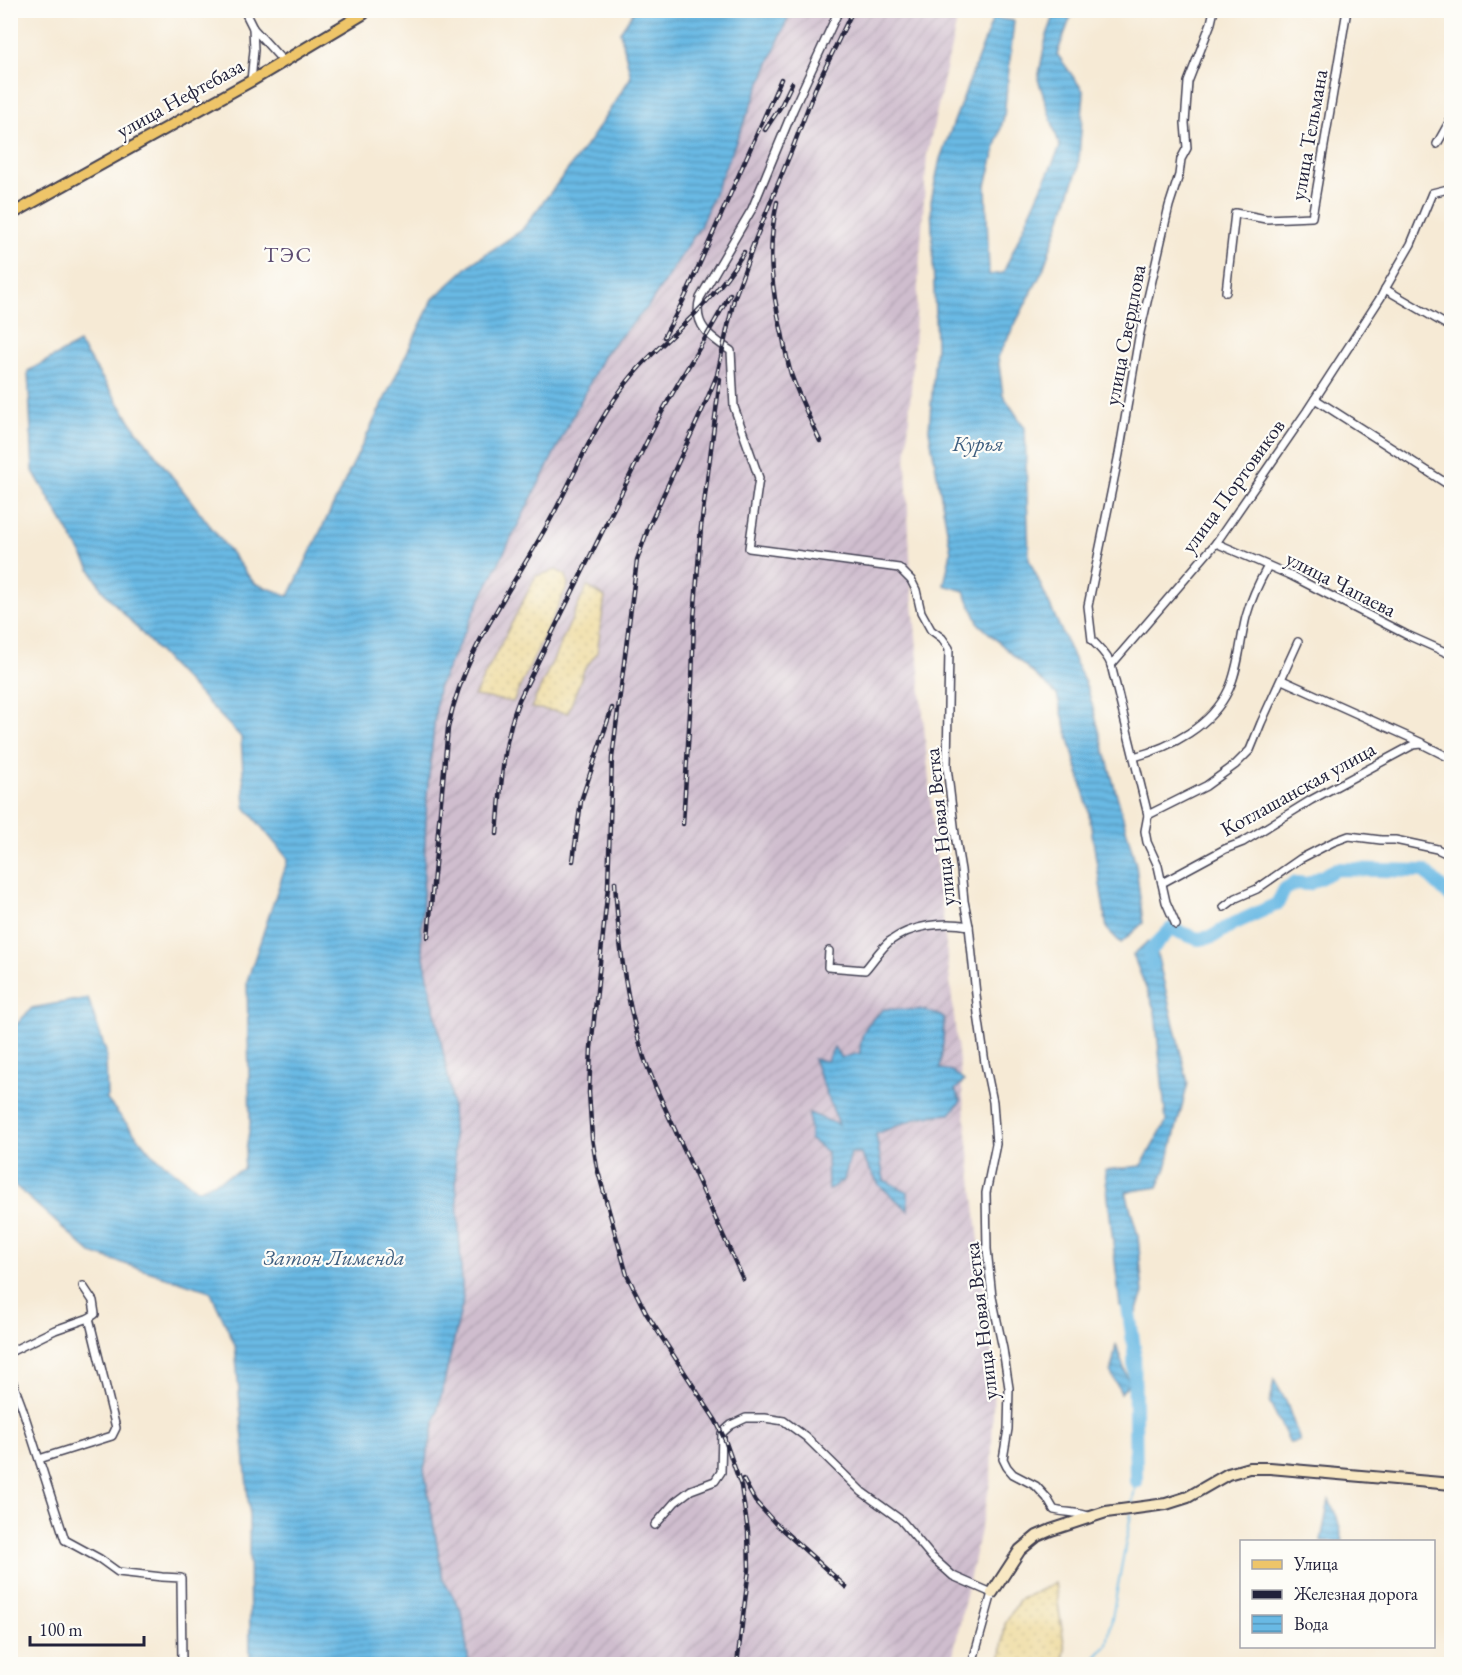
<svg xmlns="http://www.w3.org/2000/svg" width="1462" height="1675" font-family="'EB Garamond',serif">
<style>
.industrial{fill:url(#industrial-furrows)}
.sand{fill:url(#sand-dots);stroke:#887e6c;stroke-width:1.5}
.water{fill:url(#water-rules);stroke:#466e90;stroke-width:1.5}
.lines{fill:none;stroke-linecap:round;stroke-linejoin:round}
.stream{stroke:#69b9e4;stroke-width:2}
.river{stroke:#69b9e4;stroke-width:14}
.street-casing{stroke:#424052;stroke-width:10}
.secondary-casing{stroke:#424052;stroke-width:14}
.primary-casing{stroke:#424052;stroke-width:14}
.street{stroke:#fff;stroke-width:7}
.secondary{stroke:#f8e8c3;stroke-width:10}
.primary{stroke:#eec569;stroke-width:10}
.rail-casing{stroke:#22223b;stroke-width:4.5}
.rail{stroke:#fdfcf7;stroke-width:2;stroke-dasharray:7;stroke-linecap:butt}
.labels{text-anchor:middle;stroke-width:4.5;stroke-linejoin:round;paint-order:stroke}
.street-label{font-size:21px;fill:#22223b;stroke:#fdfcf7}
.neighbourhood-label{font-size:22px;letter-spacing:1.5px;fill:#5e4d73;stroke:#fdfcf7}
.water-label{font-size:22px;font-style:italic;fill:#3e5e7f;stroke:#fdfcf7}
</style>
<defs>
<pattern id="industrial-furrows" width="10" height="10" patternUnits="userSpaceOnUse" patternTransform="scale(1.5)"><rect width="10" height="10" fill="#cfbdce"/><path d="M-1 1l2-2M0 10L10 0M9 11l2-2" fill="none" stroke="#b1a2b2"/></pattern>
<pattern id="sand-dots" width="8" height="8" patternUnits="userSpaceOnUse" patternTransform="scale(1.5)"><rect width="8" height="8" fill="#eeda9e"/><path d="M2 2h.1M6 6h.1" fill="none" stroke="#ccbb89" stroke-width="1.8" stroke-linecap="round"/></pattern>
<pattern id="water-rules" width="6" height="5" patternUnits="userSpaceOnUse" patternTransform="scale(1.5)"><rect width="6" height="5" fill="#69b9e4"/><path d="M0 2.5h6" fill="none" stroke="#5696ba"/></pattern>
</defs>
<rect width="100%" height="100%" fill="#fdfcf7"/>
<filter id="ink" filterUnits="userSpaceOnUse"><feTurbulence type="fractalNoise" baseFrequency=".0167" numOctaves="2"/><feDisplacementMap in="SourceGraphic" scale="12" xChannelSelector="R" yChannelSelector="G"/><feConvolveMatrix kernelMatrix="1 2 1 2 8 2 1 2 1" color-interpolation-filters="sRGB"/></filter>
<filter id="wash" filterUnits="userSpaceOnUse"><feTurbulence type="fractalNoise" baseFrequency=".008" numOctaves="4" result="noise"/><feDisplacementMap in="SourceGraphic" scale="24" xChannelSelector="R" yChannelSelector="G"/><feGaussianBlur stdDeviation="1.35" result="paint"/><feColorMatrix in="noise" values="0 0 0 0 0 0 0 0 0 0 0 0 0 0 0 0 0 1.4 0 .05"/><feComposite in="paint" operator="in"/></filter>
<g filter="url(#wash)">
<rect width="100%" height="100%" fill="#f6ead5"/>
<path class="industrial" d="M791,11H959L927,155L906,463L911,580L934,837L994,1375L991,1479L951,1664H469L462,1612L443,1579L424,1469L463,1301L451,1091L421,944L427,795L438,688L479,602L605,353L648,307L700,227Z"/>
<g class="sand">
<path d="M556,570L566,575L568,585L513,702L474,696L536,576Z"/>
<path d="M587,586L605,597L597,653L584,670L568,713L531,708Z"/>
<path d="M1055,1583L1065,1650L1062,1664H1000L1005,1624L1019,1600Z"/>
</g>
<g class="water">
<path d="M634,11H791L700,227L648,307L605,353L479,602L438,688L427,795L421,943L451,1091L463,1301L424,1469L443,1579L462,1612L469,1664H250L249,1510L235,1345L210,1291L91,1253L11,1182L10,1031L32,1008L88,998L106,1052L107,1100L151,1153L198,1190L243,1169L250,1125L247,981L288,859L245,807L241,737L171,665L103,591L33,471L28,371L79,343L135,428L254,583L289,596L433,299L472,263L521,231L589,142L631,77L620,32Z"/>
<path d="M1056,11H1073L1057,54L1084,92L1078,169L1043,270L998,357L1003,395L1025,428L1029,559L1088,690L1136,865L1143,923L1121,943L1107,929L1088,808L1057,695L979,624L964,591L944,585L951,552L929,430L936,345L931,201L940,159L993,18L1014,21L1004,116L986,185L989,275L1003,273L1060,147L1038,79L1046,38Z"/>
<path d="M1147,942L1157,954L1188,1083L1166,1168L1158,1187L1126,1192L1138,1236L1143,1293L1136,1312L1120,1306L1105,1170L1141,1166L1166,1122L1155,1011L1133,955Z"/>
<path d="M884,1009L924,1010L944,1017L943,1043L940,1069L952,1071L964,1081L955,1090L961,1101L950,1114L920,1117L876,1134L884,1180L908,1192V1210L879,1185L860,1153H851L844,1180L828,1190L827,1152L810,1139L809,1113L839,1125L813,1059L827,1061L834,1047L841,1058L860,1053C860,1031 867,1023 884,1009Z"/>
<path d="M1116,1344L1129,1383L1121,1393L1111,1373Z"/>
<path d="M1274,1380L1286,1401L1300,1441L1290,1443L1270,1403Z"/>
<path d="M1329,1500L1337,1517L1343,1541H1321Z"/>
</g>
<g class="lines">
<g class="stream">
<path d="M1132,1505L1136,1481"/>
<path d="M1090,1664L1107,1645L1131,1514"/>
</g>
<g class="river">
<path d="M1152,965L1149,952L1171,929L1198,939L1212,937L1231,925L1277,904L1285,889L1296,883L1308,884L1337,869L1424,871L1452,898"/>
<path d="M1126,1292L1134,1348L1136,1481"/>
</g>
</g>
</g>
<g filter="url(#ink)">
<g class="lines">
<defs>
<g id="street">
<path d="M244,10L253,28L283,61"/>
<path d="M839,10L793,110L752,209L700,298C692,325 710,337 731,351L734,407L759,478L749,548L899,568L911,580L916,590L921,612L931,630L942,638L949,648L947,767L955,834L961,870L964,901L969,926"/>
<path d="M251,81L254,50L253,28"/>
<path d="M1437,144L1452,117"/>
<path d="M1385,289L1452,328"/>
<path d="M1226,292L1235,213L1266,219L1312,217L1347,10"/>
<path d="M1315,399L1452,487"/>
<path d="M1216,543L1292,576L1405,634L1452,655"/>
<path d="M1111,665L1216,543L1307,411L1381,297L1385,289L1411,244L1432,193L1452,188"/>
<path d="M1282,680L1422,743"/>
<path d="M1134,757C1171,747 1212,726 1229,689C1239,667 1240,641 1246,617C1251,599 1259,582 1268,566"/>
<path d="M1148,815L1206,786L1235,765L1250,750L1261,723L1298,642"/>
<path d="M1162,883L1225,849L1243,842L1311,800L1413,745L1422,744L1452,759"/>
<path d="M1224,907L1236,898L1257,889L1300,859L1333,842L1349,836L1381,840H1395L1437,849L1452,856"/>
<path d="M1176,925L1166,902L1158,866L1147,842L1145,831L1148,815L1111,665C1108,655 1099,648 1092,640L1088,606L1119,454L1139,337L1169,206L1179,175L1181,159L1187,148L1185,123L1188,82L1211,23L1214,10"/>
<path d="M829,951L828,967L865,970C873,961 881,948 890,941C912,925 944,921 969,926L978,1014L985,1063L993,1102L996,1144L986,1193L987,1249L992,1297L1003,1349L1009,1388L1008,1429L1003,1459L1007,1467L1013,1474L1036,1486L1047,1498L1054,1510C1067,1513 1079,1512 1091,1517"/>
<path d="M10,1352L55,1330L89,1318L95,1314L93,1301L83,1286"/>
<path d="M10,1375L22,1407L65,1540L100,1559L118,1572L162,1577L181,1578L182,1664"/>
<path d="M39,1459L112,1436L116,1428L89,1318"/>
<path d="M655,1525L675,1502L691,1490L715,1481L721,1472L722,1433L731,1425L746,1418H765L784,1421L806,1437L862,1492L901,1520L932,1557L953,1576L992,1593L972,1664"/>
</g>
<path id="secondary" d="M992,1593L1020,1550L1037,1536L1051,1530L1106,1512L1166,1504L1188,1497L1228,1474L1249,1468H1270L1452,1484"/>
<path id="primary" d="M10,215L251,81L363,14L365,10"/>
</defs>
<use href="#street" class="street-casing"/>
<use href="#secondary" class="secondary-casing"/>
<use href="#primary" class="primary-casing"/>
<use href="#street" class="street"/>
<use href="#secondary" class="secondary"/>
<use href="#primary" class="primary"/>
<defs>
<g id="rail">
<path d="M765,130L781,106L792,83"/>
<path d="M777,202C767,249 771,288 782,333C785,347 787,361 791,374C799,397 810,419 820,441"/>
<path d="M751,250L793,147L815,89L853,10"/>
<path d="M664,337L685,297L781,79"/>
<path d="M683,824L692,681L694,619L701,527L720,379"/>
<path d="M497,834C501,789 502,743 519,700L656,423C679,379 707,338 730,294"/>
<path d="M573,861L581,801L612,708"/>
<path d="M615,882C618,937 625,998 642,1051C645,1063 651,1074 655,1086L743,1279"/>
<path d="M428,937L448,728C463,651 512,589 549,522C577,472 595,420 632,376C654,349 683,328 706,302C720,287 733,270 744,252"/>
<path d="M743,1479L755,1501L775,1523L846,1587"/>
<path d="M737,1664L749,1569L748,1531L741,1486L725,1440L716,1421L646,1313L627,1275L597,1168L592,1138L589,1092L591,1048L608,887L612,758L637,560L649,526L705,404L717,375L734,299L754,244"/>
</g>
</defs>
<use href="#rail" class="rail-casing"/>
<use href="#rail" class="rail"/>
</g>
</g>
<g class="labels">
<g class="street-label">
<text transform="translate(180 98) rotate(-29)" y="7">улица Нефтебаза</text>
<text transform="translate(1309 135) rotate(-80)" y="7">улица Тельмана</text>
<text transform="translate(1125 335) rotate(-79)" y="7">улица Свердлова</text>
<text transform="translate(1233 486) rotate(-54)" y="7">улица Портовиков</text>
<text transform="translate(1341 584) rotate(27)" y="7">улица Чапаева</text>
<text transform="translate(1298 789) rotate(-29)" y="7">Котлашанская улица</text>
<text transform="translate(940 827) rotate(-96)" y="7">улица Новая Ветка</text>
<text transform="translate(981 1321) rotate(-97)" y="7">улица Новая Ветка</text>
</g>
<g class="neighbourhood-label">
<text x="288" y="262">ТЭС</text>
</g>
<g class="water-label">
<text x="978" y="451">Курья</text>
<text x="334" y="1265">Затон Лименда</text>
</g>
</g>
<rect width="1462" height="1675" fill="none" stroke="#fdfcf7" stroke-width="36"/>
<rect x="1240" y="1540" width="195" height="108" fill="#fdfcf7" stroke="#a5a5ac" stroke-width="1.5"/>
<rect x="1252" y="1560" width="30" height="9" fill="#eec569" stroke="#a5a5ac" stroke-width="1.5"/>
<text x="1294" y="1570" font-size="18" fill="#22223b">Улица</text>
<rect x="1252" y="1590" width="30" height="9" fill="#22223b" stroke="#a5a5ac" stroke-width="1.5"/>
<text x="1294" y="1600" font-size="18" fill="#22223b">Железная дорога</text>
<rect x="1252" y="1615" width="30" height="18" fill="url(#water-rules)" stroke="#a5a5ac" stroke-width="1.5"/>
<text x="1294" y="1630" font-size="18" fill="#22223b">Вода</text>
<path d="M30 1636v9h114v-9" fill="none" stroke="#22223b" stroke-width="3"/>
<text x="39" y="1636" font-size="18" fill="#22223b" stroke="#fdfcf7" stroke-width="4.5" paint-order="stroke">100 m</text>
</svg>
